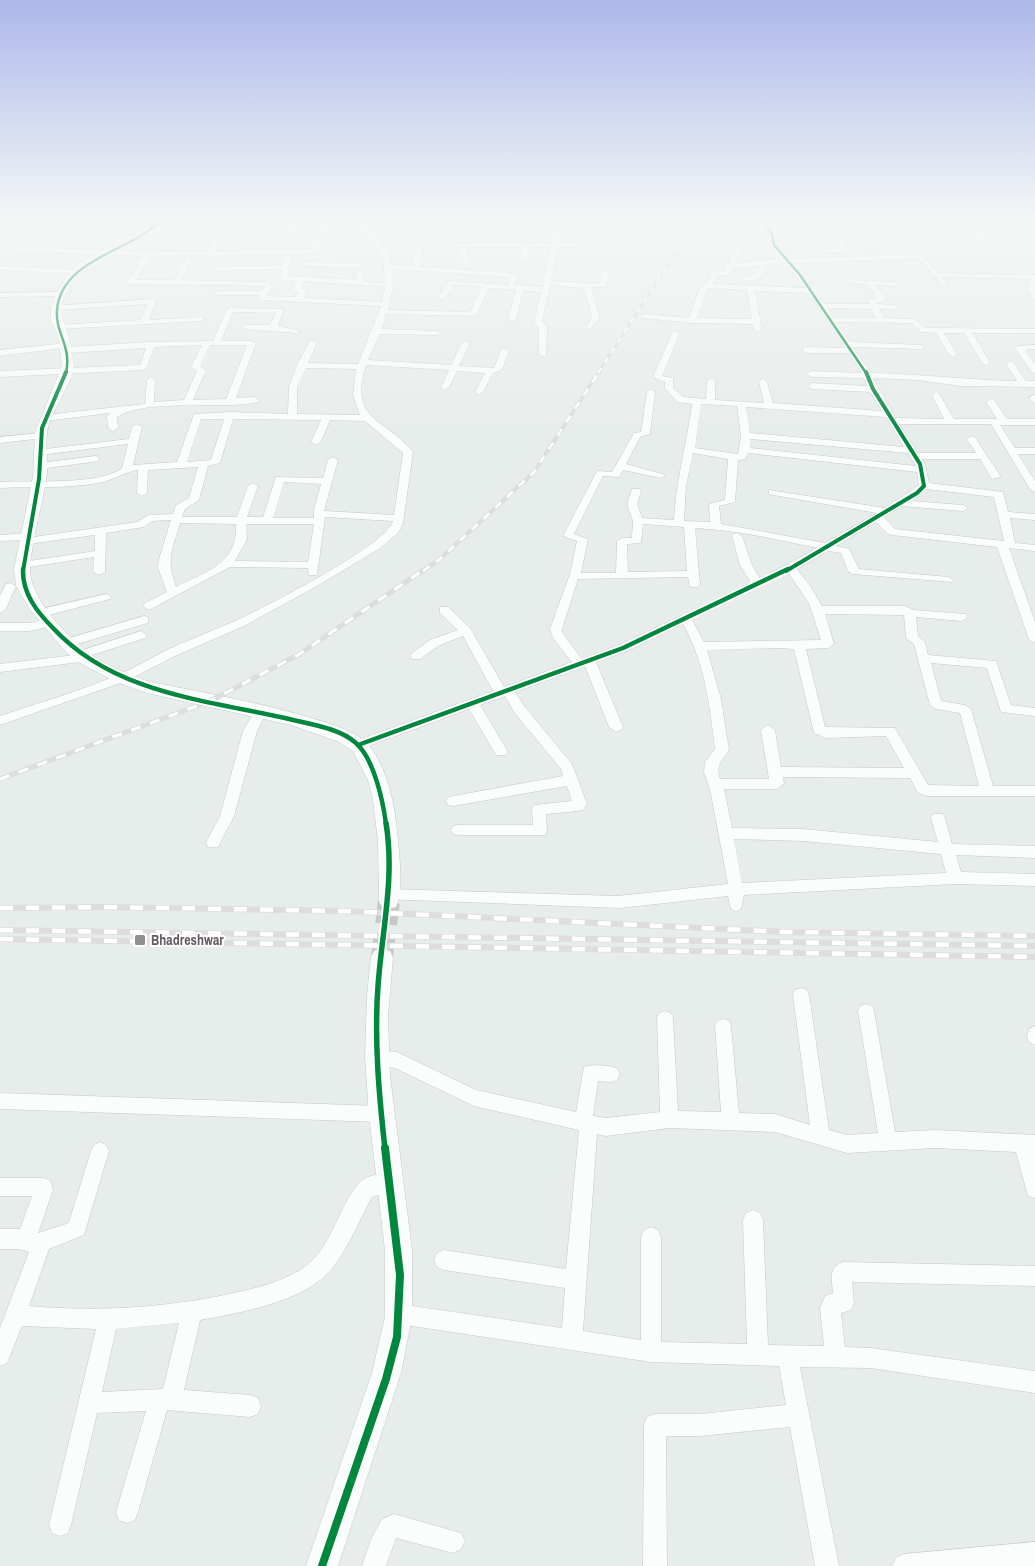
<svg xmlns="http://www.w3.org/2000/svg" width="1035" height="1566" font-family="'Archivo Narrow',sans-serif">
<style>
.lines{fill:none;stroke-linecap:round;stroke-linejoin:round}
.secondary-tunnel{stroke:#c6c9c8;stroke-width:22;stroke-dasharray:22 11;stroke-linecap:butt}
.street-casing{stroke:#c8c9c9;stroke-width:1}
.secondary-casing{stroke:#c9c9c9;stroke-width:1}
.street{fill:#fbfcfc;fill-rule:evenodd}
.secondary{fill:#fbfcfc;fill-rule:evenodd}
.rail-far3-casing{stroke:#dcdddc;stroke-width:3}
.rail-far2-casing{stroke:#dcdddc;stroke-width:4}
.rail-far1-casing{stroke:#dcdddc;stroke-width:5}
.rail-casing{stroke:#dcdddc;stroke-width:6}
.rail-far3{stroke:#fff;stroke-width:2;stroke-dasharray:6;stroke-linecap:butt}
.rail-far2{stroke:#fff;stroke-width:2.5;stroke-dasharray:8;stroke-linecap:butt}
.rail-far1{stroke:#fff;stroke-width:3;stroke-dasharray:10;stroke-linecap:butt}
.rail{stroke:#fff;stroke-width:4.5;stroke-dasharray:13;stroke-linecap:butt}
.cycleway-far4-casing{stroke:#fff;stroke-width:4.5}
.cycleway-far3-casing{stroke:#fff;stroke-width:6}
.cycleway-far2-casing{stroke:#fff;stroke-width:8}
.cycleway-far1-casing{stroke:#fff;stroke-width:9}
.cycleway-casing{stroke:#fff;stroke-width:11}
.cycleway-far4{stroke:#00873e;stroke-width:2.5}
.cycleway-far3{stroke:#00873e;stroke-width:4}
.cycleway-far2{stroke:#00873e;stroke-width:4.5}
.cycleway-far1{stroke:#00873e;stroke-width:5.5}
.cycleway{stroke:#00873e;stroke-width:8}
.poi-dot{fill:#928f92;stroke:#fff;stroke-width:2}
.labels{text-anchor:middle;stroke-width:4;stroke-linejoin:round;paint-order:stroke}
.poi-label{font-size:14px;font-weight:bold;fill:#655d63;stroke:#fff;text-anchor:start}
</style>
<rect width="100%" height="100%" fill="#e7edea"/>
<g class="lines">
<path class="secondary-tunnel" d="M382,957L389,901"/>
<defs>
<g id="street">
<path d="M206,219L238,226L222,238L215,251L311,249L322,225L296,224L293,237L290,239L287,237V229L290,224L266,223L261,219L345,222L358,221L357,219L412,221L409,223L366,225L375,237L443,233L439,219H445L454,243H552L554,234L488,231L485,229L488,219H494L492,228L556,230L561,219L639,224L641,221L657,219L655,222L646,224L643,236L635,238V242L631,244L627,242L629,236L638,233V228L565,225L559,243H575L580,237L613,238L616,240L613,242L582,241L577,247H558L551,281L599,283L603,271L610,273L605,287H591L600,318L590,329L586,327L592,318L584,288L550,285L542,322L547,327L546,357L539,355V328L534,323L541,292L523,291L516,319L512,321L508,319L516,290L489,288L476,316L386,314L382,329L437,331L441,333L437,335L380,334L368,360L451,365L462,343L466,341L470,343L459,366L494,368L502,348L509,350L502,370L493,373L483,392L479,395L475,392L485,373L457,371L449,387L445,390L441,387L449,370L366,365C348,422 386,418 413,452L403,523L398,533L379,549L317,586L244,626L175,656L126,681L0,725V716C39,703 80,691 118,675C134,668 149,659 165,651C188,640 212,631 235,621C263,608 386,546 393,521L325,517L317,575H309L308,568L230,567L149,610L143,606L145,603L167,592L158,568L159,559L171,520L152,521L144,527L106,533L105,572L99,575L93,572L94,557L23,568L17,565L23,562L95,551V535L28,544L24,543V540L0,541V535L29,533L33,534L34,537L137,522L149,515L173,514L176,505L189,498L198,467L148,470L147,493L142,496L137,493L138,470C126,471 112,481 98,483C65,489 33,486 0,488V482C29,480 100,486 122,468L128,444L40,455L37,454V450L129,439L132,427L137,424L142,427L133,465L177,462L194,414L230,412L288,414L289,387L297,365L310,340L317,342L308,363L358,364L381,306L262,300L258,298L260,295H218L214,293L218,291H262L265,286L128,284L127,282L144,256L0,250V246L149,252L208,251L217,236L229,227L210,223L200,234H196ZM329,225H359L383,259L385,283L365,282L364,273L360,271L356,273L357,280L288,276L292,254L317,253ZM445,237L449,246L460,247C458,252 459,261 465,262L469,260L466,252L467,247H521V259L525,261L529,259V247H551L542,287L515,285L518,277L512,273L420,267L423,248L419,246L415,248L413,266L392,265L387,252L379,241ZM283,254V265L217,267L213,269L217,271L282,269L281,280L296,281L292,290L298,293L296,297L267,296L273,285L268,282L181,280L192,260L188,258L184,260L174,280H136L151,256ZM393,269L510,277L508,285L449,281L438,297L439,299H445L454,285L482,287L470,312L388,310L393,285ZM304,281L385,287L382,302L304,298L307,291L301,288ZM306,368L356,369L353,395L360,415L297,414V387ZM201,419H224L211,460L187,462ZM233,419L321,420L311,442L316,445L321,442L330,420L365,421L403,453L394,515L324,511L338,460L333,457L328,460L323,478L276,477L263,517H247L258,486L253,483L248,486L237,517H182L185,509L199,500L208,466L220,463ZM284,482L321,484L314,510V518H273ZM180,523L236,524C238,564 207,571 176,587C166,557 172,552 180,523ZM246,524H314L308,562L235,561L247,539Z"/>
<path d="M735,219L739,221L737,236L747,239L735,263L782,259L770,245L769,234L760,219H767L770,225L859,226L862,228L859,230L772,229L777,245L790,259L920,254L938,273L1035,275V300L1027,291L1031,279L942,277L948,284L944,286L918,258L793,263L824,304H869L868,299L877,298L869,285L846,282L847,280L894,282H897V286L876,285L886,300L876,303L877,304L895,305L899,307L895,309H879L884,318L914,319L926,328L1035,329V333H972L990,362L986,365L983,364L964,333H944L957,354L953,357L950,356L936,333L921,332L912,323L836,322L850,342L921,345L925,347L921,349L853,347L871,373C920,374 968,380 1017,381L1006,364L1010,361L1013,362L1026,381H1035V387L961,386L918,380L873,378L896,418L944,419L932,395L936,392L940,395L954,419H997L986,402L991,399L994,400L1007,419H1035V425H1000L1015,448H1035V454H1018L1035,481V492L1030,489L991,424H899L918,453H976L966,438L974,436L1001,477L992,479L980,459H922L925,464L929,483L1003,492L1008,512L1035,514V520L1010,518L1015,543L1035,545V551L1009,548L1035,622V643L1029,639L997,547L892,535L888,534L876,522L836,546L849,549L859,569L948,577L954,580L952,582L853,574L848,571L841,553L828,551L797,569L810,586L822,606H905L913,610L966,614L968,617L962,621L916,617L918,636L925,642L928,655L996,661L1011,705L1035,708V716L1001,712L987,668L931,663L941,701L965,705L971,709L993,786H1035V796H927L918,793L910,778L783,777L784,784L777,789H724L732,828L803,829L938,842L931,818L933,814H943L945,818L952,844L1035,846V858L956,855L961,872L1035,874V886L955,884L744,895L741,909L736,911L731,909L728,896L620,908L384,899L381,895L384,891L389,889L618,896L728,884L710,789L704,772L705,762L715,749C710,706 705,663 683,624L627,651L596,662L623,727L621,730L616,732L609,727L585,666L515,692L524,706L572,764L587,804L583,810L578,811L546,814L547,831L545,835H458L453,834L451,830L453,826L458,825H533L532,809L534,805L572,801L567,786L453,806L448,805L446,801L448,797L453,796L563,776L561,769L514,712L505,696L480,705L508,752L506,755H496L469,709L363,748L358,750L351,745L353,742L493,691L463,636L438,646L420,659H412L410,656L412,653L430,640L458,630L440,613V607H448L470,628L504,687L572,662L553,638L550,629L570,574L577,541L563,536L597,471L612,472L634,433L641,432L647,392L651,389L655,392L650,434L640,437L626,464L666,475L661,478L623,470L619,477L603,476L574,534L588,539L581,573H616L617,541L622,538H632L633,521L627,504L632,489H640L641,491L637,504L642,518L674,520C676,480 687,443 692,404L677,402L665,388V382L653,377L673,331L680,333L662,376L673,378V388L683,397L706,399L707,381L711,378L715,381V400L764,403L759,382L763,379L767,382L773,403L882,411L870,392L812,389L808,386L812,383L867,386L864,378L811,377L807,374L811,371L862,373L849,353H806L802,350L806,347L846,348L809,293L755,291L762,330L758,332L754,330L753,324L692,323L642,318L641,316L645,314L689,318L699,289L709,280L712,271H724L740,240L730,237ZM786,263L805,288L713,284L718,275H730L733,268L760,266L754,275L739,278C744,282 754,280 760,279L768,265ZM708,288L747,290L752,319L697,318ZM827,308L871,309L876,318H833ZM701,404L737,406L741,437L738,454L695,448ZM746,407L886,417L904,447L750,433ZM750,439L908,453L916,466L750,448ZM693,453L728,459L725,500L709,504L710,522L684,521L686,486ZM748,453L917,472L919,485L885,508L769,490V494L773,495L877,513L825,543L721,524L719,506L735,502L738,460L745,459ZM926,489L994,497L1004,541L895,529L884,517L902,506L963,511L968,508L963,505L911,501ZM643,524L684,527L687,571L628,572L627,544L641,543ZM695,528C736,530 776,539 817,548L760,579L752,565L742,536L737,533L733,534L732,536L740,565L751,583L619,645L582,659L563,634L562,629L578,579L688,577L690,587H698L700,585ZM789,574L809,603L821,640L704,642L692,620ZM825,614L904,615L906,638L914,644L930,705L936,709L960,713L979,786L928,785L895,728L825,727L806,649L828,648L834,644ZM779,648L794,649L814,733L826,738L886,736L904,768L781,767L775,730L768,725L761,730L769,779H720C715,765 722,761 729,750L721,699L707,650ZM734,839L803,841L941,854L946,873L742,883Z"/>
<path d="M945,219L983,228L986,232L982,237V246L976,245L975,236L979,230L950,223Z"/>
<path d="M998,219H1004L1005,222L1000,223Z"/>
<path d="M37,222L150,228L153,230L150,232L35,225Z"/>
<path d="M38,234L133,239L136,241L133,243L36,237Z"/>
<path d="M840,238L843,240L849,252L827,253V249L841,248L837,240Z"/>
<path d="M306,262L361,263L365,265L361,267L303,266L302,264Z"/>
<path d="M0,266L77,270L81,272L77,274L0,270Z"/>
<path d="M64,292V296H61L0,297V293Z"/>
<path d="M152,299L156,301L149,320L201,317L205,319L201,321L59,329L55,327L59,325L141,320L147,304L56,310L52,308L53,306Z"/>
<path d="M230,308L284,309L278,326L301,331L297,333L244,329V325H270L276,313L233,312L221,341H252L256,343L236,398L255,397L259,400L258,402C222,410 145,398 117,417L118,428L113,431L108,428L107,416L110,413L45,421L40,418L45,415L145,404L147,380L151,377L155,380L154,402L184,400L197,371L191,367L202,345L154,347L147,367L143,370L0,377V371L140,365L146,348L67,353L63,350L67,347L151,342L213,341L226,310ZM210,345H247L226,399L193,400L206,370L200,366Z"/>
<path d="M67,343H70V347L0,356V350Z"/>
<path d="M1035,345V349L1025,350L1035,364V373L1032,372L1015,348L1019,346Z"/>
<path d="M1033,395L1035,396V404L1029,398Z"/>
<path d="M40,433L45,436L43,438L0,443V437Z"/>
<path d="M96,456L99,457V461L40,469L35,466L40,463Z"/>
<path d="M10,583L16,586L6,609L0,613V596L6,584Z"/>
<path d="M106,594L112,597L110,599L41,617L35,613L37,610Z"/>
<path d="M144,616L148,617V623L67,647L61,643L63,640Z"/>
<path d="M49,619L53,620L55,623L53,626L29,631H0V623H29Z"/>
<path d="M141,631L147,635L145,638L89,656L88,661L0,672V664L75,655L77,652Z"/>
<path d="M260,709L266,713L257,731L234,816L218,847H208L206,843L220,816L243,731L255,710Z"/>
<path d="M801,988L807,990L809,995L829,1130L847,1135L878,1133L858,1011L860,1006L866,1004L872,1006L874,1011L895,1132L935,1130L1035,1135V1198L1028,1196L1016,1152L935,1148L847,1153L775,1132L669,1128L606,1136L597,1134L583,1331L641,1340V1237L644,1230L651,1227L658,1230L661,1237V1342L747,1344L743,1220L746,1213L753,1210L760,1213L763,1220L768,1345L824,1346L820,1308L825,1296L833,1293C832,1279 828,1268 843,1262L1035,1266V1286L852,1282L854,1303L851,1310L841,1313L845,1347L871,1348L1035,1371V1393L871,1368L800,1367L839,1566H815L790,1427L700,1436H666L667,1566H643L644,1425L647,1417L655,1414H700L786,1405L779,1366L651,1362L399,1324L392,1321L389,1314L392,1307L399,1304L562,1328L565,1288L444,1270L437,1267L434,1260L437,1253L444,1250L566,1269L579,1130L474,1106L395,1068L372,1065L369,1059L372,1053L378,1051L397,1052L476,1090L576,1112L584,1067C594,1064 607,1065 617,1068L620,1074L617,1080L611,1082L598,1081L593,1116L606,1118L660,1112L657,1018L659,1013L665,1011L671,1013L673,1018L678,1111L721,1112L715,1026L717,1021L723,1019L729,1021L731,1026L739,1113L775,1114L810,1125L793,995L795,990Z"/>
<path d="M1035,1026V1045L1029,1042L1027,1037L1029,1029Z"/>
<path d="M0,1093L381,1106L387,1108L390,1114L387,1120L381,1122L0,1109Z"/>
<path d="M100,1142L106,1145L109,1151L84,1235L49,1249L29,1306C97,1312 166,1308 234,1293C257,1288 281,1282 302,1269C332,1249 336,1211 358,1184C365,1175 386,1171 397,1175L399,1182L397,1189L372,1197C360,1219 348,1248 333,1267C308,1301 240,1313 200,1320L184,1390L250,1395L258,1398L261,1406L258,1414L250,1417L167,1410L138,1512L135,1520L127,1523L119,1520L116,1512L146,1411L97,1413L71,1525L68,1533L60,1536L52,1533L49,1525L96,1329L22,1326L7,1363L0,1366V1328L29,1252L20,1249H0V1229H20L32,1196H0V1178H43L50,1180L53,1190L38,1233L66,1224L69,1222L91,1151L94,1145ZM179,1323L163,1389L102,1392L116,1329Z"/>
<path d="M394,1514L461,1533L465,1541L461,1549L453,1553L396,1538L386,1566H362L372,1537L382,1519Z"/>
<path d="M1035,1542V1566H892L896,1558L904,1554Z"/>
</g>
<g id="secondary">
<path d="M159,219H169C143,246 97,250 75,280C50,313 67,319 72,351C72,355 74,362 74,366C71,386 50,412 47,433C45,448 49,464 46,479C42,508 32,538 30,568C28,596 67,637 89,653C106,666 130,675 150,682C191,690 342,717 366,742C387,766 394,801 397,831C399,850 404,891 396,907L389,909L382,907L379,901L378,841L373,800L368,780L353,751L339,742L291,725L147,693L116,682L78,662L64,650L29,608L16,586L14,569L33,476L35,432L62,366L58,336L51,321V308L56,294L67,276L81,262L134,236Z"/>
<path d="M382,948L390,951L393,957L388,1016L390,1076L412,1250V1317L401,1373L338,1566H306L372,1373L385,1317V1250L369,1115L365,1056L367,996L371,957L374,951Z"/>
</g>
</defs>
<use href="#street" class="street-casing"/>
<use href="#secondary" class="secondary-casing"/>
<use href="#street" class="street"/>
<use href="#secondary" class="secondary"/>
<defs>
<path id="rail-far3" d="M598,373L698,219"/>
<path id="rail-far2" d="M423,571L440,559L534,472L599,372"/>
<path id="rail-far1" d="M0,779L210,701L298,655L425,569"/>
<g id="rail">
<path d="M0,908L105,907L345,911L786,932L1035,936"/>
<path d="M0,930L1035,946"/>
<path d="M0,939L1035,957"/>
</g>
</defs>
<use href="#rail-far3" class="rail-far3-casing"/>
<use href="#rail-far2" class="rail-far2-casing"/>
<use href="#rail-far1" class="rail-far1-casing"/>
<use href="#rail" class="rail-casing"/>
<use href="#rail-far3" class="rail-far3"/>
<use href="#rail-far2" class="rail-far2"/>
<use href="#rail-far1" class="rail-far1"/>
<use href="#rail" class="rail"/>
<defs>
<g id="cycleway-far4">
<path d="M763,219L772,234L774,245L800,275L866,373"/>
<path d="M66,373C72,346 55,333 57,310C60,272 101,257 130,242C142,236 153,227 165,219"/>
</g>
<g id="cycleway-far3">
<path d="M23,571L39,479L42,428L66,372"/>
<path d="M786,571L917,493L924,486L920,464L873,389L866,372"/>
</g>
<g id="cycleway-far2">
<path d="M23,569C22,593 37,612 53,628C113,693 204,700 285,718C307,724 338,727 356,743C374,759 383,801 386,824"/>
<path d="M358,745L623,648L788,569"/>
</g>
<path id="cycleway-far1" d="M385,1149C379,1095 374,1040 378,986C382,930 395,878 386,823"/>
<path id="cycleway" d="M322,1566L386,1379L397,1337L400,1275L385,1148"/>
</defs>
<use href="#cycleway-far4" class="cycleway-far4-casing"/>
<use href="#cycleway-far3" class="cycleway-far3-casing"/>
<use href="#cycleway-far2" class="cycleway-far2-casing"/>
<use href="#cycleway-far1" class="cycleway-far1-casing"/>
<use href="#cycleway" class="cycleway-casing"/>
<use href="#cycleway-far4" class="cycleway-far4"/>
<use href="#cycleway-far3" class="cycleway-far3"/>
<use href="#cycleway-far2" class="cycleway-far2"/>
<use href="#cycleway-far1" class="cycleway-far1"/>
<use href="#cycleway" class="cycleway"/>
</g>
<linearGradient id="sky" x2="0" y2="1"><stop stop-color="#adb8eb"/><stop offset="0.5" stop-color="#f4f7f6"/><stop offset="1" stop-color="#f4f7f6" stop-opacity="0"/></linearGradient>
<rect width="1035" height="438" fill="url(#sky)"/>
<rect class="poi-dot" x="134" y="934" width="12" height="12" rx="2.5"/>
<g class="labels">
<g class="poi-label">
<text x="151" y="945">Bhadreshwar</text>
</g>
</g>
</svg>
